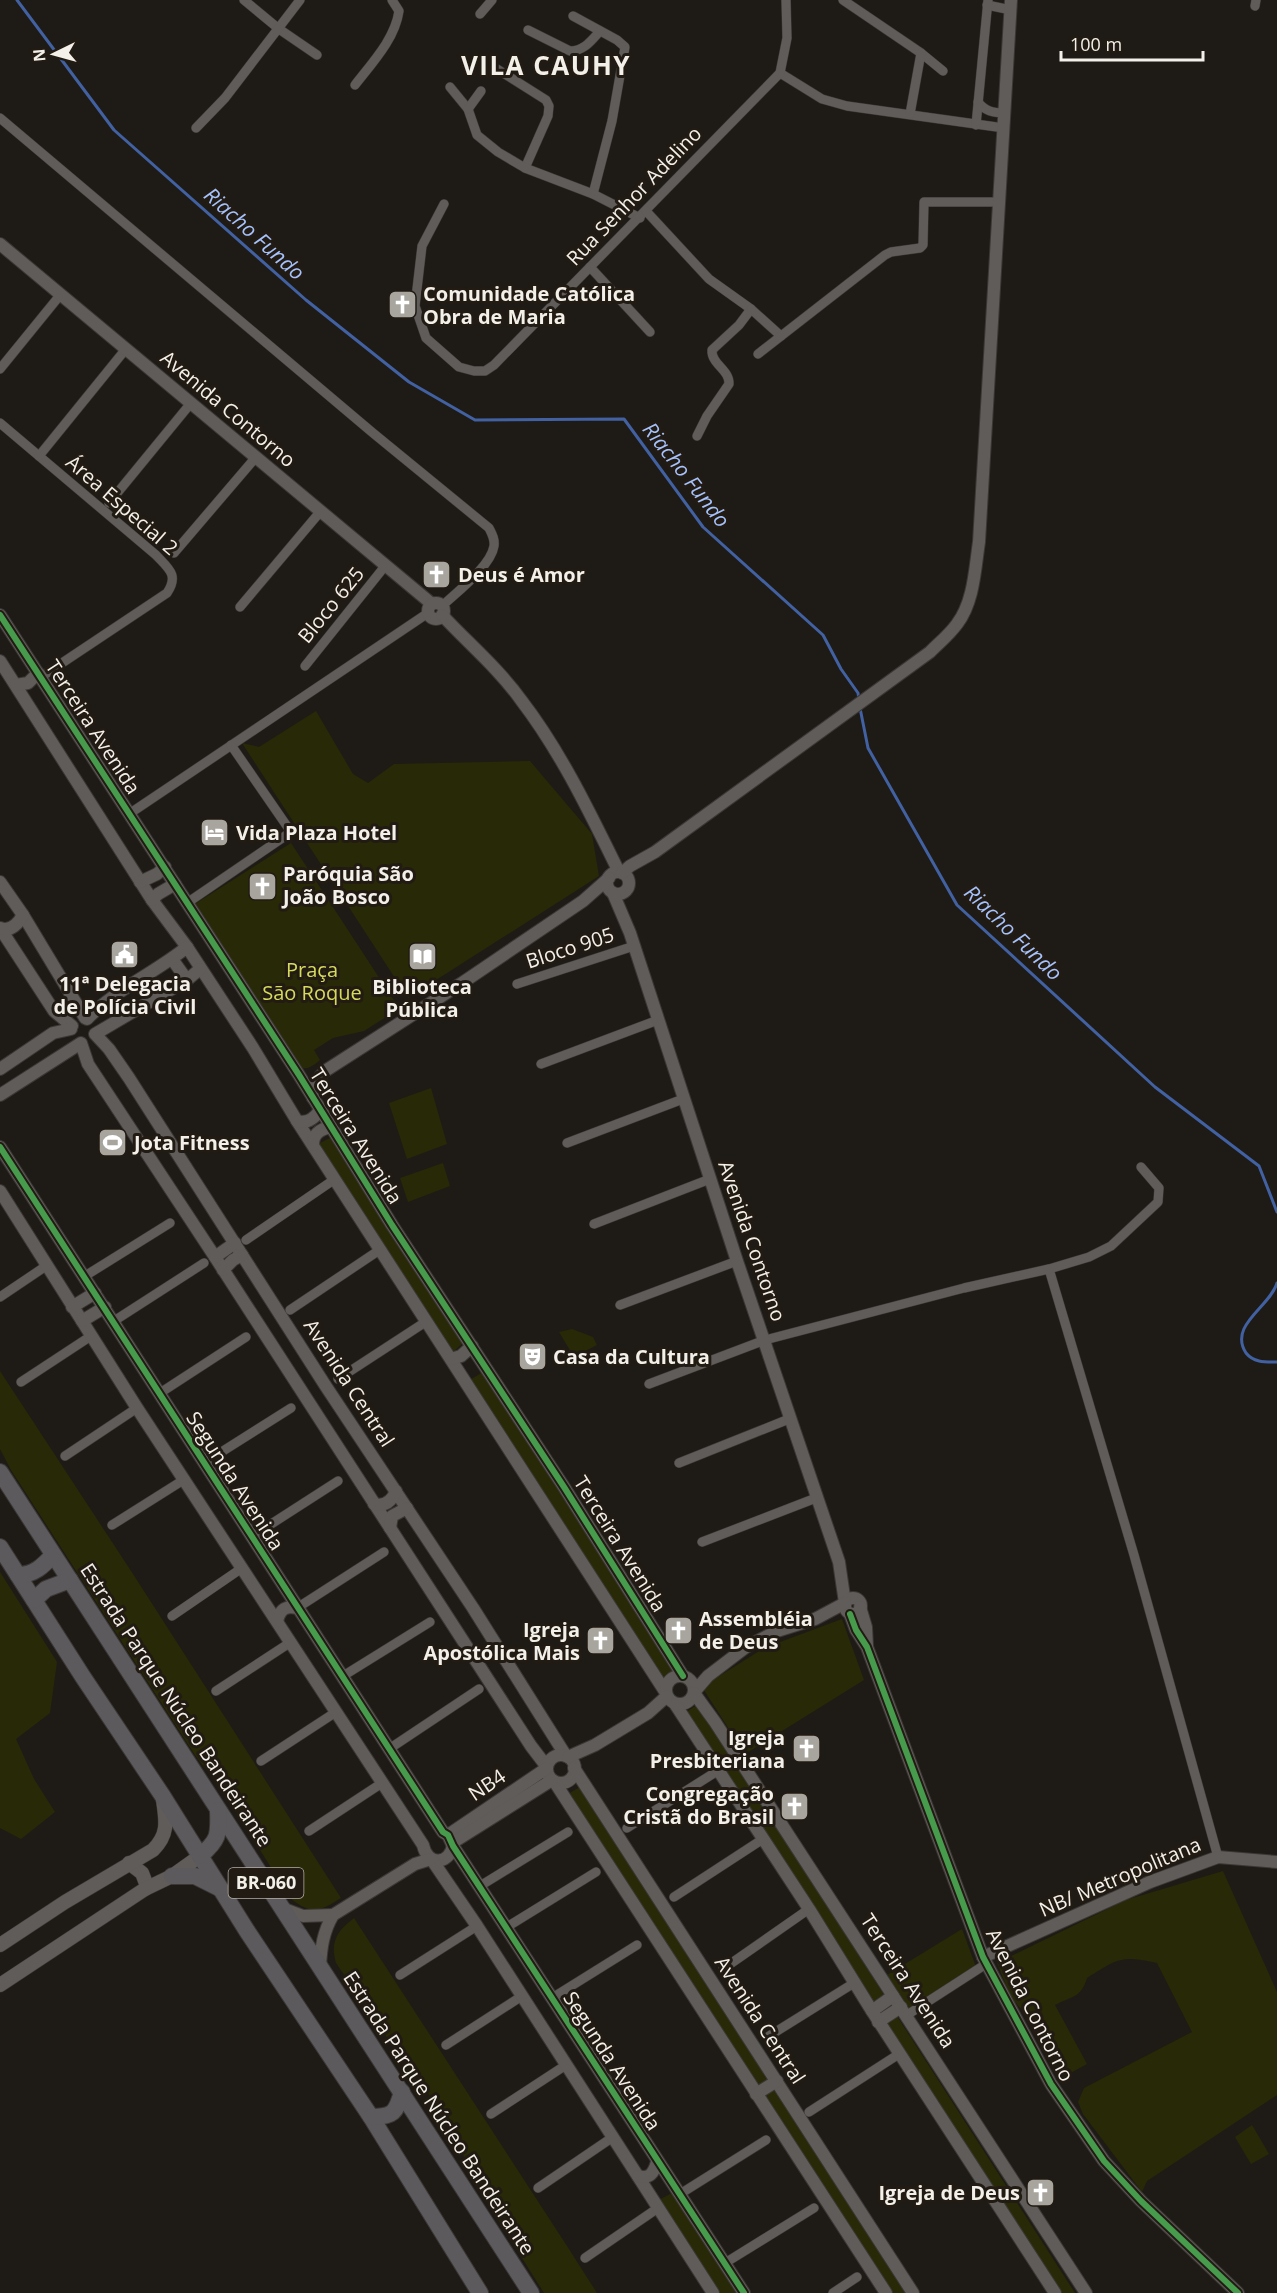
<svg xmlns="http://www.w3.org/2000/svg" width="1277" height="2293" font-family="'Open Sans',sans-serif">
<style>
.green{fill:#282906}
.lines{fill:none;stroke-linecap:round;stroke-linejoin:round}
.stream{stroke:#4261a2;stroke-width:3}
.minor-casing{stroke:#3a3735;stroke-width:10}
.tertiary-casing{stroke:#3a3735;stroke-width:14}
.secondary-casing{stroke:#3a3735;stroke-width:15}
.trunk-casing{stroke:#3a3735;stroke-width:18}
.minor{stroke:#5f5c59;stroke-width:9}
.tertiary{stroke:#5f5c59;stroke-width:12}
.secondary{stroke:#5f5c59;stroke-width:14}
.trunk{stroke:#5c5a5d;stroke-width:16}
.cycleway-casing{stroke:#221b13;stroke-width:10}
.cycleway{stroke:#469c4c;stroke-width:6}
.labels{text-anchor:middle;stroke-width:6;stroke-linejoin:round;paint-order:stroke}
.shield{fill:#221b13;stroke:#b4afa9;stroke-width:1.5}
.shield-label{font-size:18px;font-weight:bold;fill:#f3efe9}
.street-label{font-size:20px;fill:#f3efe9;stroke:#221b13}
.poi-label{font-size:20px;font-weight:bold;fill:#f3efe9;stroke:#221b13;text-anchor:start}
.park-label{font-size:20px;fill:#d7db5b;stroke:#221b13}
.water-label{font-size:21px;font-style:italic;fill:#a5c2fd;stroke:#221b13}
.district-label{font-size:26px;font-weight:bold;letter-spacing:1.5px;fill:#f3efe9;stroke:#221b13}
</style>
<rect width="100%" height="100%" fill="#1e1b16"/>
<g class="green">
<path d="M316,711L353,774L368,783L394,764L530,761L592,834L599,876L408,998L242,743L259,747Z"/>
<path d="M291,843L397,1005L394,1012L364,1031L333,1038L314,1050L320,1060C313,1066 308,1070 298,1068L195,904Z"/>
<path d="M431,1088L447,1144L407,1159L389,1103Z"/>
<path d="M330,1138L465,1341L452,1353L316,1145Z"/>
<path d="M443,1163L450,1186L408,1202L400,1178Z"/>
<path d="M572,1329L593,1337L597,1345L574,1357L559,1332Z"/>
<path d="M0,1371L133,1574L341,1898C319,1912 311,1915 290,1898L227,1797L195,1755L11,1470L0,1449Z"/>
<path d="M483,1372L676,1674L663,1683L468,1381Z"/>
<path d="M0,1572L57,1662L50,1713L16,1739L34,1779L55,1812L21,1839L0,1828Z"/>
<path d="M842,1619L864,1680L745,1754L702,1687L764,1648Z"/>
<path d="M698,1704L886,1998L869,2008L682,1715Z"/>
<path d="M580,1787L906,2293H888L566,1795Z"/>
<path d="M1223,1871L1277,1992V2095L1147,2181L1142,2192L1083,2114L1078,2102L1084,2088L1192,2032L1157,1963C1120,1955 1118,1959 1087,1978C1081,1998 1072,1996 1055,2005L1087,2064L1065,2076L1033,2016C1012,2009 1005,1981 997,1963L1126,1900Z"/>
<path d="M354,1918L567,2246L597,2293H544L490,2207L453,2135L430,2096L403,2061L336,1963C330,1941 337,1931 354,1918Z"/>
<path d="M962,1929L976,1967L910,2009L887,1975Z"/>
<path d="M895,2013L1075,2293H1058L881,2024Z"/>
<path d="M1252,2125L1269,2154L1251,2164L1235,2137Z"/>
<path d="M672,2193L736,2293H716L657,2201Z"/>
</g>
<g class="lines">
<g class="stream">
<path d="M17,0L114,130L306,300L409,382L475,420L624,419L703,527L823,635L841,669L858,693L859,699"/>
<path d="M860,708L868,748L957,905L1155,1087L1259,1166L1277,1212"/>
<path d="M1277,1283C1270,1307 1228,1325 1246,1353C1254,1363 1266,1362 1277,1362"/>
</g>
<defs>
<g id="minor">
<path d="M244,0L279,29L317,55"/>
<path d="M843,0L921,53L943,71"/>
<path d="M987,5L1011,10"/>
<path d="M1255,6L1256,0"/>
<path d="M480,14L492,0"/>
<path d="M573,16L617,40L625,47L612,121L593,194"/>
<path d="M528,30L570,51C584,51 591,41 600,31"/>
<path d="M497,69L546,100L549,106L548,116L525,168"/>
<path d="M780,73L822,99L847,106L1004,128"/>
<path d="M355,85C372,63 395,39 399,11L392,0"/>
<path d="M450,87L468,109L477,135L498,152L525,168L593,194L640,218"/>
<path d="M978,102C985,111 993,113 1004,113"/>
<path d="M468,109L481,91"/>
<path d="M910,114L921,53"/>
<path d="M0,118L373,433L489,528C492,534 495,539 494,546C491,566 457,592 442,606"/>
<path d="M976,125L988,0"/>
<path d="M196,128L225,98L300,0"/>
<path d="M444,204L422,246L415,306L426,338L459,367L474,371H485L494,365L780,73L787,38L786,0"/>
<path d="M646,211L709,279L751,309L781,336"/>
<path d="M590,267L650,332"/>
<path d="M758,354L885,255L891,252L920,248L923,245L924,202H999"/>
<path d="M0,369L61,294"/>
<path d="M0,423L156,555C169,569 179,575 167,593L41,677"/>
<path d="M697,436L707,416L729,384C730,370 711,364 712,350L739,325L751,309"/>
<path d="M39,456L125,350"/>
<path d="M109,503L191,403"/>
<path d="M174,553L256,457"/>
<path d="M240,607L320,512"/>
<path d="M305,666L385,566"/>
<path d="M129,814L428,613"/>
<path d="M187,903L291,832L231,745"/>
<path d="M517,984L634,946"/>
<path d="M541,1064L658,1020"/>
<path d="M567,1143L683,1099"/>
<path d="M594,1224L710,1179"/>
<path d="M246,1240L335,1179"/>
<path d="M1049,1269L1134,1555L1218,1857"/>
<path d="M85,1276L170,1223"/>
<path d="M0,1297L46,1266"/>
<path d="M620,1305L737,1261"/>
<path d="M290,1310L381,1249"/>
<path d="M114,1321L204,1263"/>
<path d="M338,1379L427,1321"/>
<path d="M21,1382L91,1336"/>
<path d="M649,1384L765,1340L964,1288L1049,1269L1089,1257L1111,1246L1158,1202L1159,1188L1141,1167"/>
<path d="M160,1393L246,1337"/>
<path d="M65,1456L137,1408"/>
<path d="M204,1463L291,1408"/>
<path d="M679,1463L789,1419"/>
<path d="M112,1525L185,1479"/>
<path d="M251,1537L338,1481"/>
<path d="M702,1542L816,1498"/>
<path d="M297,1608L384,1552"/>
<path d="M172,1616L242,1568"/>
<path d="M343,1676L430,1622"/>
<path d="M216,1691L291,1642"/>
<path d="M389,1749L479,1689"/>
<path d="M261,1761L336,1712"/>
<path d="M627,1828L719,1770"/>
<path d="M309,1831L382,1783"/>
<path d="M480,1886L568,1832"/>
<path d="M674,1897L763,1839"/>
<path d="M507,1927L596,1872"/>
<path d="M723,1969L809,1909"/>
<path d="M400,1975L477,1926"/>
<path d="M552,1998L637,1945"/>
<path d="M907,2015L986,1964"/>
<path d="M769,2036L854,1983"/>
<path d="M446,2045L522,1996"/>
<path d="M809,2112L899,2054"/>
<path d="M491,2114L566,2065"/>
<path d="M538,2188L613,2137"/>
<path d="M680,2194L766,2140"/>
<path d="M585,2258L658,2208"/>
<path d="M725,2263L814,2208"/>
<path d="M833,2293L857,2277"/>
</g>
<g id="tertiary">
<path d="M0,244L432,604"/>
<circle cx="436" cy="611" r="8"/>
<path d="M0,615L299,1075L392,1225L564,1487L683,1676"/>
<path d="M442,615C468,643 499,669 521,700C561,752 590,813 619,872"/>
<path d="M0,661L152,900L187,947L253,1048L297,1121L666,1693"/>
<path d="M16,685L28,683L38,673"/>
<circle cx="618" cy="883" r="11"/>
<path d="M622,873L630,866L655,852L930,652C939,643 949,635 957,624C974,602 975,568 979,542L1011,0"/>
<path d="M0,882L23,915L85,1018"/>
<path d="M140,882L157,874L165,867"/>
<path d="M613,893L630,933L737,1261L839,1562L845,1603"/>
<path d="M152,900L158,894L175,884"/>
<path d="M0,928L54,1011L72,1026"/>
<path d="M0,928C11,932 18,924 23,915"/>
<path d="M172,959L187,980"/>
<path d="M200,969L187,980L95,1034L109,1049L129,1078L325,1385L473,1608L566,1756"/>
<path d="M87,1019C116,989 155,973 187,947"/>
<path d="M0,1069L53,1033L71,1029"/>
<path d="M0,1095L81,1043L88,1064L215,1257L531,1746L547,1767"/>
<path d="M313,1098L317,1080L325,1071L462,983L583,901L609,878"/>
<path d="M297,1121C307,1124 314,1119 320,1110"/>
<path d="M313,1145C313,1134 320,1129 331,1127"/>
<path d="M0,1147C149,1374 294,1605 443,1832L448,1835L453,1846L744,2293"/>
<path d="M0,1191L137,1408L423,1845C427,1865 448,1866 453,1846"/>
<path d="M215,1257L235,1243"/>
<path d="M223,1270L233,1260L242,1255"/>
<path d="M72,1307L95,1293"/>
<path d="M82,1321L105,1307"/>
<path d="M451,1359L461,1356L472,1346"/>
<path d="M374,1504C385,1507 392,1501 396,1491"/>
<path d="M390,1528L392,1516L407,1508"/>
<circle cx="853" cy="1606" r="8"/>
<path d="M860,1607L866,1627L867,1646"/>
<path d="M850,1614L856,1630L867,1647L983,1957L1051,2084L1104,2161L1141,2201L1238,2293"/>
<path d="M277,1621C280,1610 285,1605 297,1608"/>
<circle cx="680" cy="1690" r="14"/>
<path d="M695,1691L708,1676L746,1647L777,1631L815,1619L845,1603"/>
<path d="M694,1693L715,1722L1086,2293"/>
<path d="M675,1704L809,1909L872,2011L1055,2293"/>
<circle cx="561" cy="1769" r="14"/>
<path d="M568,1757L595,1745L648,1713L667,1696"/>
<path d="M574,1768L913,2293"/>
<path d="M554,1781L886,2293"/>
<path d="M448,1835L547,1768"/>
<path d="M452,1843L552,1780"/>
<path d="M432,1860L477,1926L713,2293"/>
<path d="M282,1908L303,1916L333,1915"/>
<path d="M983,1957L1150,1882L1218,1857L1277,1862"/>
<path d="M320,1967C321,1948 323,1932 333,1915L415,1864L431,1859"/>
<path d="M872,2011L893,1996"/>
<path d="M878,2022L901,2007"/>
<path d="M756,2094L777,2081"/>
<path d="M638,2176C650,2180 654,2172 657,2162"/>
</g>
<g id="secondary">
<path d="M129,1863L142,1873L147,1886L145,1889"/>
<path d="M0,1945L65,1902L153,1850C169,1834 166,1821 163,1800"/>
<path d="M0,1985L145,1889L172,1876L200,1856"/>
</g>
<g id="trunk">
<path d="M0,1472L531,2293"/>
<path d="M0,1547L83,1677L162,1795L247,1931L371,2117L480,2293"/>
<path d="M18,1575C34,1575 43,1566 53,1555"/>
<path d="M34,1600L46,1589L70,1580"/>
<path d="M200,1856C219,1840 219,1835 218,1810"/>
<path d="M172,1876H195L219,1888"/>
<path d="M371,2117C393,2117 396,2113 402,2092"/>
</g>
</defs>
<use href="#minor" class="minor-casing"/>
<use href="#tertiary" class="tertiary-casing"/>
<use href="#secondary" class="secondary-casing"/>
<use href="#trunk" class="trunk-casing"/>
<use href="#minor" class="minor"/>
<use href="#tertiary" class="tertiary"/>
<use href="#secondary" class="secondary"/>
<use href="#trunk" class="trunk"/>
<defs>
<g id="cycleway">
<path d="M0,615L299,1075L392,1225L564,1487L683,1676"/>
<path d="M0,1147C149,1374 294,1605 443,1832L448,1835L453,1846L744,2293"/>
<path d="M850,1614L856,1630L867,1647L983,1957L1051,2084L1104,2161L1141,2201L1238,2293"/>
</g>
</defs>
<use href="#cycleway" class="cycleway-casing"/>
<use href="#cycleway" class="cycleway"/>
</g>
<defs>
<symbol id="church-square" viewBox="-11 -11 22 22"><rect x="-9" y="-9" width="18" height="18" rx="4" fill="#a8a59f" stroke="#221b13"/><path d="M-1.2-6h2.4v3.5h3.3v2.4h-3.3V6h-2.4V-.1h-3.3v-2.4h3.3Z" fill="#fff"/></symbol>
<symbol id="hotel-square" viewBox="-11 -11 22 22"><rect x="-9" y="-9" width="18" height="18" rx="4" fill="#a8a59f" stroke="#221b13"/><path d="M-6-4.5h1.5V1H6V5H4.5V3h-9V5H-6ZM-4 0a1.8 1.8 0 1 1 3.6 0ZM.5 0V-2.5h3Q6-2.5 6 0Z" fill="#fff"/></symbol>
<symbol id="civic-square" viewBox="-11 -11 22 22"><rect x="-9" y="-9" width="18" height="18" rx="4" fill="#a8a59f" stroke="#221b13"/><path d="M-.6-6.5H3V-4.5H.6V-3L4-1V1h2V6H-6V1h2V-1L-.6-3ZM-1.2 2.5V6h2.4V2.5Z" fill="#fff"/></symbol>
<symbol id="library-square" viewBox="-11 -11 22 22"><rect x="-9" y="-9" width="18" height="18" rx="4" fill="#a8a59f" stroke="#221b13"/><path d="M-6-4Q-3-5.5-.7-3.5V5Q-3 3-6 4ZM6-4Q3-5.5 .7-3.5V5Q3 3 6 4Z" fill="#fff"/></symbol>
<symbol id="stadium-square" viewBox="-11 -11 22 22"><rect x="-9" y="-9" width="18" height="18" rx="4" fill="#a8a59f" stroke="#221b13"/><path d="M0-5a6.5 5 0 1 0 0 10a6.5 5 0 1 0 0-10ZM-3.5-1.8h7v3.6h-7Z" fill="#fff"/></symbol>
<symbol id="theatre-square" viewBox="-11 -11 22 22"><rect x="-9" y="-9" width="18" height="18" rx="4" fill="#a8a59f" stroke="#221b13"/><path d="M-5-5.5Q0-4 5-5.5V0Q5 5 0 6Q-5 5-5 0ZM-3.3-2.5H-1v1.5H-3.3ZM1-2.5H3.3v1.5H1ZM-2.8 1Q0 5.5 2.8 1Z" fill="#fff"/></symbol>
</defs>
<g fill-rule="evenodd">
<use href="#church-square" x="386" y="288" width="33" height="33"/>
<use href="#church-square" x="420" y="558" width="33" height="33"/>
<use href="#hotel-square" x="198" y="816" width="33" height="33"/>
<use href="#church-square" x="246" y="870" width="33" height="33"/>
<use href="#civic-square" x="108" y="938" width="33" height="33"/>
<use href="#library-square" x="406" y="940" width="33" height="33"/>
<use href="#stadium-square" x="96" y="1126" width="33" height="33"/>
<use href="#theatre-square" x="516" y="1340" width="33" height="33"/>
<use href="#church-square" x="662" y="1614" width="33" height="33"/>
<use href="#church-square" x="584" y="1624" width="33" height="33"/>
<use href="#church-square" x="790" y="1732" width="33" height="33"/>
<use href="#church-square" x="778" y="1790" width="33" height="33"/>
<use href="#church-square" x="1024" y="2176" width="33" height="33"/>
</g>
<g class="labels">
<rect class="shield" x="228.5" y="1868" width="75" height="30" rx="4.5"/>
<g class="shield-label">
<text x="266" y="1889">BR-060</text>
</g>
<g class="street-label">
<text transform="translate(634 196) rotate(-46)" y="7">Rua Senhor Adelino</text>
<text transform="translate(228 409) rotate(40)" y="7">Avenida Contorno</text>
<text transform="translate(122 505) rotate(41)" y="7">Área Especial 2</text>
<text transform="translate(331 605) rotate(-51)" y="7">Bloco 625</text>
<text transform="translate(93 727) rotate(57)" y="7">Terceira Avenida</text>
<text transform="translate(570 948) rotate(-18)" y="7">Bloco 905</text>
<text transform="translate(356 1136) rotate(58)" y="7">Terceira Avenida</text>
<text transform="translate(752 1241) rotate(71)" y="7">Avenida Contorno</text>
<text transform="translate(349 1383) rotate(57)" y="7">Avenida Central</text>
<text transform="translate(235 1481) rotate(57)" y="7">Segunda Avenida</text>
<text transform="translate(620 1544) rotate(58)" y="7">Terceira Avenida</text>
<text transform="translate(176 1705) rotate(57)" y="7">Estrada Parque Núcleo Bandeirante</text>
<text transform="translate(487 1785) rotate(-34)" y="7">NB4</text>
<text transform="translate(1120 1877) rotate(-23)" y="7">NB/ Metropolitana</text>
<text transform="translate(908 1981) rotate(57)" y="7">Terceira Avenida</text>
<text transform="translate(1030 2005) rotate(63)" y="7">Avenida Contorno</text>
<text transform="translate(760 2020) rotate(57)" y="7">Avenida Central</text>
<text transform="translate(612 2061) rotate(57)" y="7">Segunda Avenida</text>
<text transform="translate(439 2113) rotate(57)" y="7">Estrada Parque Núcleo Bandeirante</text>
</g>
<g class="poi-label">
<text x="423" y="301">Comunidade Católica<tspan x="423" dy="23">Obra de Maria</tspan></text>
<text x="458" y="582">Deus é Amor</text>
<text x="236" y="840">Vida Plaza Hotel</text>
<text x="283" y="881">Paróquia São<tspan x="283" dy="23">João Bosco</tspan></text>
<text x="125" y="991" text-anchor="middle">11ª Delegacia<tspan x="125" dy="23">de Polícia Civil</tspan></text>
<text x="422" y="994" text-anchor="middle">Biblioteca<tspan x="422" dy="23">Pública</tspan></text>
<text x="134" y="1150">Jota Fitness</text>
<text x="553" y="1364">Casa da Cultura</text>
<text x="699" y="1626">Assembléia<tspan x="699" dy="23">de Deus</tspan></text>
<text x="580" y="1637" text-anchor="end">Igreja<tspan x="580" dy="23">Apostólica Mais</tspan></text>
<text x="785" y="1745" text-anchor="end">Igreja<tspan x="785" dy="23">Presbiteriana</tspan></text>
<text x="774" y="1801" text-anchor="end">Congregação<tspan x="774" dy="23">Cristã do Brasil</tspan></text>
<text x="1020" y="2200" text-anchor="end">Igreja de Deus</text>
</g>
<g class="park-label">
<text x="312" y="977">Praça<tspan x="312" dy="23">São Roque</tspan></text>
</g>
<g class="water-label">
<text transform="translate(254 234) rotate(42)" y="7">Riacho Fundo</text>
<text transform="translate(686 475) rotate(52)" y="7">Riacho Fundo</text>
<text transform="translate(1013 933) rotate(44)" y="7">Riacho Fundo</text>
</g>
<g class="district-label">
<text x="546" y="75">VILA CAUHY</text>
</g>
</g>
<g transform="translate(54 54) rotate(265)" stroke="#221b13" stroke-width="4.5" paint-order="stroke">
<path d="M0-4.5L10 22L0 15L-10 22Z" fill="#f3efe9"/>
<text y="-9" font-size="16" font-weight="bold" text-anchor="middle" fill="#f3efe9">N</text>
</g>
<path d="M1061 51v9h142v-9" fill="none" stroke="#f3efe9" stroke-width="3"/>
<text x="1070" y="51" font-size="18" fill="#f3efe9" stroke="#221b13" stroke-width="4.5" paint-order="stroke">100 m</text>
</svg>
